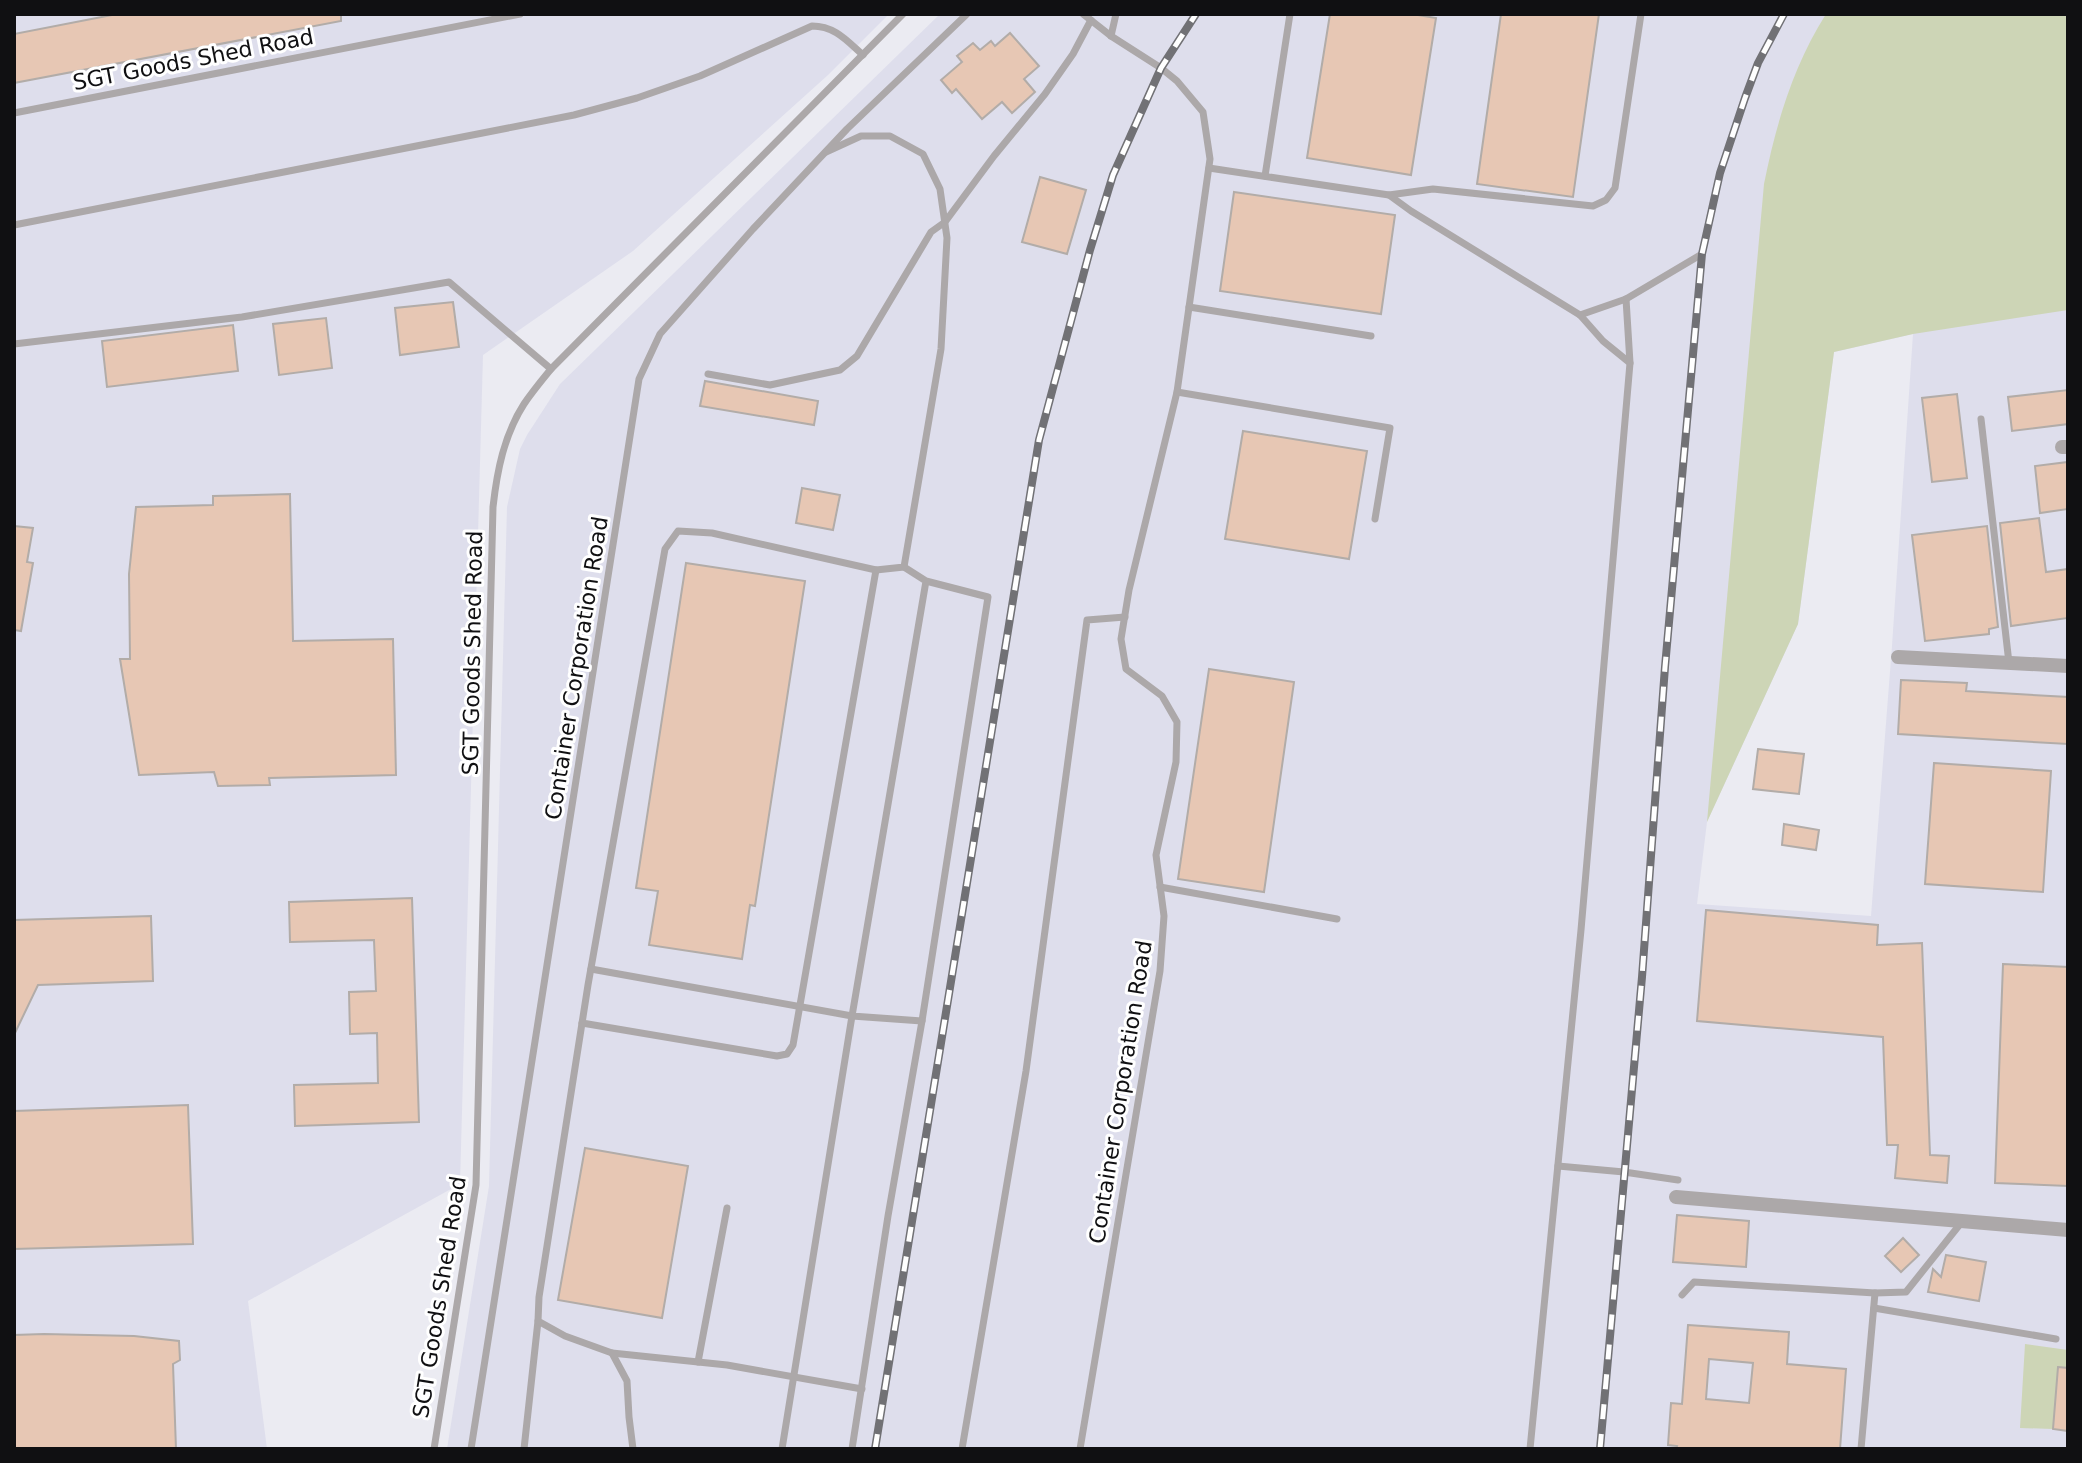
<svg xmlns="http://www.w3.org/2000/svg" width="2082" height="1463" font-family="'DejaVu Sans',sans-serif">
<style>
.built{fill:#dedeec;fill-rule:evenodd}
.green{fill:#cdd5b6}
.building{fill:#e7c7b4;stroke:#b2aca8;stroke-width:2;fill-rule:evenodd}
.lines{fill:none;stroke-linecap:round;stroke-linejoin:round}
.service{stroke:#aca8a9;stroke-width:7}
.minor{stroke:#aca8a9;stroke-width:14}
.rail-casing{stroke:#717175;stroke-width:8}
.rail{stroke:#fff;stroke-width:5;stroke-dasharray:15;stroke-linecap:butt}
.labels{text-anchor:middle;stroke-width:6;stroke-linejoin:round;paint-order:stroke}
.street-label{font-size:22px;fill:#101012;stroke:#fff}
</style>
<rect width="100%" height="100%" fill="#ebebf2"/>
<g class="built">
<path d="M14,14H889L828,75L633,251L483,355L460,1184L248,1301L267,1449H14Z"/>
<path d="M940,14H2068V1449H447L489,1186L507,507L520,449L527,435L560,384ZM1913,334L1892,646L1871,916L1697,904L1707,822L1798,624L1834,352Z"/>
</g>
<g class="green">
<path d="M1826,14H2068V310L1913,334L1834,352L1798,624L1707,822L1764,184C1776,124 1793,66 1826,14Z"/>
<path d="M2025,1344L2068,1350V1393L2056,1392L2053,1429L2020,1428Z"/>
</g>
<g class="building">
<path d="M117,14H341V21L14,83V34Z"/>
<path d="M1330,14H1412L1436,18L1411,175L1307,158Z"/>
<path d="M1501,14H1599L1573,197L1477,184Z"/>
<path d="M1010,33L1039,66L1024,79L1035,92L1012,113L1002,102L982,119L956,89L952,93L941,80L962,62L957,56L973,43L980,50L991,41L995,46Z"/>
<path d="M1040,177L1086,190L1067,254L1022,242Z"/>
<path d="M1234,192L1395,215L1381,314L1220,291Z"/>
<path d="M453,302L459,347L400,355L395,308Z"/>
<path d="M326,318L332,368L279,375L273,324Z"/>
<path d="M233,325L238,371L107,387L102,341Z"/>
<path d="M705,381L818,401L814,425L700,406Z"/>
<path d="M2068,390V424L2012,431L2008,397Z"/>
<path d="M1957,394L1967,478L1932,482L1922,398Z"/>
<path d="M1243,431L1367,451L1349,559L1225,539Z"/>
<path d="M2068,462V509L2040,513L2035,466Z"/>
<path d="M802,488L840,495L833,530L796,523Z"/>
<path d="M290,494L293,641L393,639L396,775L269,778L270,785L218,786L214,772L139,775L120,659H130L129,574L136,507L213,505V496Z"/>
<path d="M2039,518L2046,572L2068,569V618L2011,626L2000,523Z"/>
<path d="M14,526L33,528L27,562L33,563L21,631L14,630Z"/>
<path d="M1987,526L1998,627L1989,629V634L1925,641L1912,535Z"/>
<path d="M686,563L805,581L755,906L750,905L742,959L649,945L658,891L636,888Z"/>
<path d="M1209,669L1294,682L1264,892L1178,879Z"/>
<path d="M1901,680L1967,683L1966,691L2068,697V744L1898,734Z"/>
<path d="M1758,749L1804,754L1799,794L1753,789Z"/>
<path d="M1934,763L2051,771L2043,892L1925,884Z"/>
<path d="M1784,824L1819,830L1816,850L1782,845Z"/>
<path d="M412,898L419,1122L295,1126L294,1085L378,1083L377,1033L350,1034L349,992L376,991L374,940L290,942L289,902Z"/>
<path d="M1706,910L1878,925L1877,945L1922,943L1930,1155L1949,1156L1947,1183L1895,1178L1898,1145H1887L1883,1037L1697,1021Z"/>
<path d="M151,916L153,981L38,985L14,1035V920Z"/>
<path d="M2003,964L2068,967V1186L1995,1183Z"/>
<path d="M188,1105L193,1244L14,1249V1111Z"/>
<path d="M585,1148L688,1166L662,1318L558,1300Z"/>
<path d="M1677,1215L1749,1221L1746,1267L1673,1262Z"/>
<path d="M1903,1238L1919,1255L1901,1272L1885,1256Z"/>
<path d="M1946,1255L1986,1262L1979,1301L1928,1292L1933,1269L1941,1277Z"/>
<path d="M1688,1325L1789,1332L1787,1364L1846,1369L1840,1449H1676L1677,1446L1668,1445L1671,1403L1682,1404ZM1709,1359L1753,1363L1749,1403L1706,1399Z"/>
<path d="M44,1334L134,1336L179,1341L180,1360L173,1364L176,1449H14V1335Z"/>
<path d="M2058,1367L2068,1368V1431L2053,1429Z"/>
</g>
<g class="lines">
<g class="service">
<path d="M1111,36L1116,14"/>
<path d="M14,113L520,14"/>
<path d="M1209,168L1389,195L1411,211L1580,315L1603,341L1630,363L1581,930L1530,1449"/>
<path d="M1265,176L1290,14"/>
<path d="M1389,195L1433,189L1593,206L1606,200L1615,188L1641,14"/>
<path d="M14,225L574,115L637,98L700,76L812,26C835,26 847,41 863,55"/>
<path d="M1626,299L1630,363"/>
<path d="M1189,307L1371,336"/>
<path d="M1580,315L1626,299L1702,254"/>
<path d="M14,344L242,317L449,282L551,369"/>
<path d="M708,374L770,385L840,370L857,356L931,232L945,222L994,156L1045,94L1073,54L1091,20"/>
<path d="M1177,392L1390,428L1375,519"/>
<path d="M1981,419L2009,663"/>
<path d="M904,567L926,581L852,1016L922,1021L988,597L926,581"/>
<path d="M1160,887L1337,919"/>
<path d="M591,969L852,1016L782,1449"/>
<path d="M582,1023L777,1056L787,1054L793,1045L876,570"/>
<path d="M1558,1166L1624,1172L1678,1180"/>
<path d="M1682,1295L1694,1282L1875,1293L1906,1292L1961,1223"/>
<path d="M1874,1308L2056,1339"/>
<path d="M612,1353L727,1365L862,1389"/>
<path d="M698,1362L727,1208"/>
<path d="M434,1449L476,1185L493,507C497,471 504,435 524,404C532,392 542,380 551,369L903,14"/>
<path d="M471,1449L639,379L660,334L753,229L847,129L967,14"/>
<path d="M524,1449L538,1321"/>
<path d="M633,1449L629,1417L627,1381L612,1353L565,1336L538,1321L539,1297L588,985L665,549L678,531L712,533L876,570L904,567L941,349L947,238L940,189L923,154L890,136H861L826,152"/>
<path d="M852,1449L888,1216L922,1021"/>
<path d="M962,1449L1026,1071L1087,620L1125,617"/>
<path d="M1080,1449L1160,971L1164,916L1156,855L1176,762L1177,722L1162,696L1126,669L1121,639L1129,590L1177,392L1210,159L1203,112L1177,81L1161,68L1111,36L1083,14"/>
<path d="M1861,1449L1875,1293"/>
</g>
<g class="minor">
<path d="M2062,447H2068"/>
<path d="M1898,657L2068,666"/>
<path d="M1676,1197L2068,1230"/>
</g>
<defs>
<g id="rail">
<path d="M875,1449L1039,440L1090,250L1113,175L1161,68L1196,14"/>
<path d="M1600,1449L1642,977L1665,667L1702,254L1720,173L1745,98L1758,63L1784,14"/>
</g>
</defs>
<use href="#rail" class="rail-casing"/>
<use href="#rail" class="rail"/>
</g>
<g class="labels">
<g class="street-label">
<text transform="translate(193 59) rotate(-11)" y="8">SGT Goods Shed Road</text>
<text transform="translate(472 653) rotate(-89)" y="8">SGT Goods Shed Road</text>
<text transform="translate(576 668) rotate(-81)" y="8">Container Corporation Road</text>
<text transform="translate(1120 1092) rotate(-81)" y="8">Container Corporation Road</text>
<text transform="translate(439 1297) rotate(-81)" y="8">SGT Goods Shed Road</text>
</g>
</g>
<rect width="2082" height="1463" fill="none" stroke="#101012" stroke-width="32"/>
</svg>
